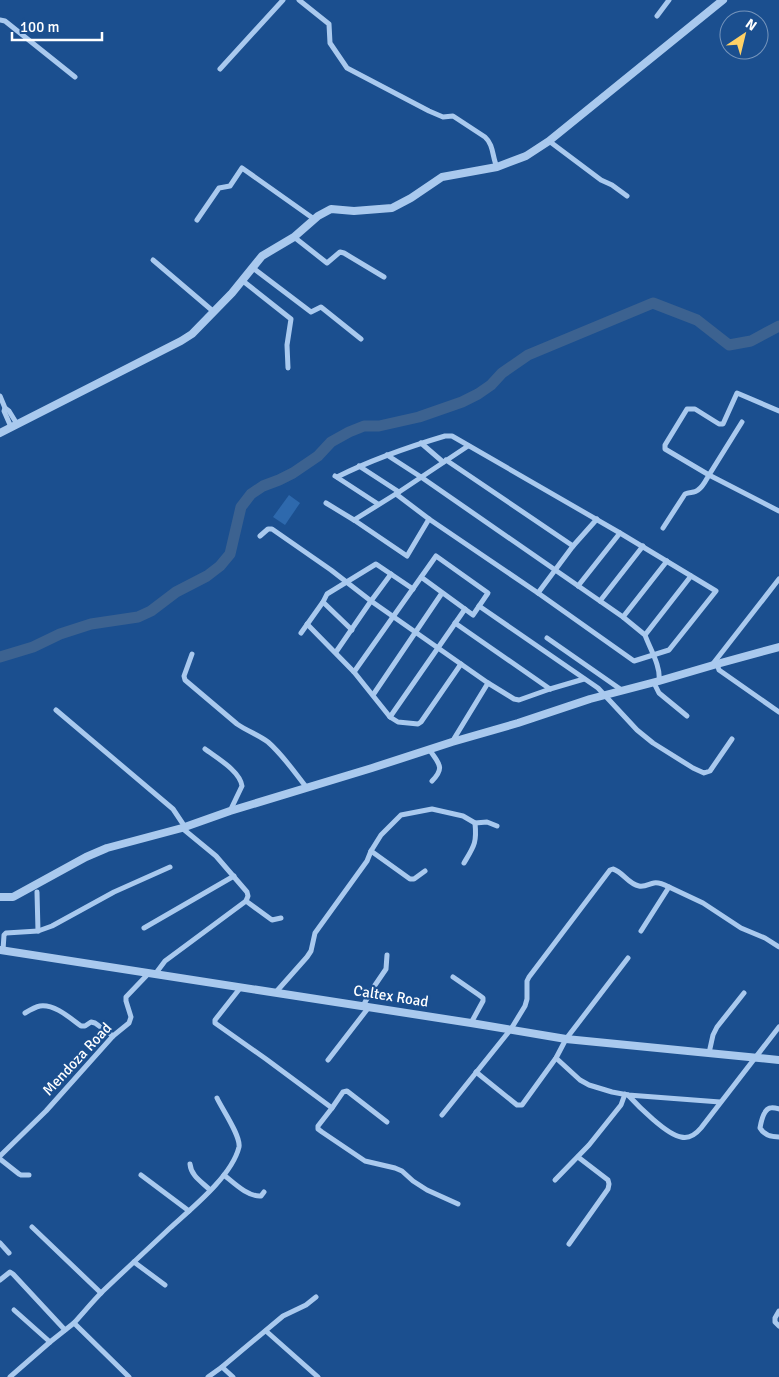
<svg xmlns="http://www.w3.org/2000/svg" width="779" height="1377" font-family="Signika,sans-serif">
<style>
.green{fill:#2e69ad}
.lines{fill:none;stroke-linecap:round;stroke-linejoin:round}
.river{stroke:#3c6290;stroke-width:11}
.minor{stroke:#a9c9ee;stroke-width:5}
.tertiary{stroke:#a9c9ee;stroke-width:8}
.labels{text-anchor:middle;stroke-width:4.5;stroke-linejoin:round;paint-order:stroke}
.street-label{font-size:15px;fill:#fff;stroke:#1b4f8f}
</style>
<rect width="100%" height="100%" fill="#1b4f8f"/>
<path class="green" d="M289,495L300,503L285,525L273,517Z"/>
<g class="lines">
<path class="river" d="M0,657L33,647L60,634L91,624L138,617L151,611L176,592L207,576L220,566L230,554L241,507L251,494L263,486L279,480L293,473L318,456L331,442L349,432L364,426H379L419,417L462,402L478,394L491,385L502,373L528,355L653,303L697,320L729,345L751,341L779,326"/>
<g class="minor">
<path d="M299,0L329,24L330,43L347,68L429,111L443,117L453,116L485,137C494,145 492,157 497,167"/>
<path d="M657,16L669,0"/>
<path d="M0,20L5,21L75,77"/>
<path d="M220,69L283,0"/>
<path d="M549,141L601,180L612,185L627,196"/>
<path d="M197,220L219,188L230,186L242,168L314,219"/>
<path d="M294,237L327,263L340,252L344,253L384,277"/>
<path d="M153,260L214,312"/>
<path d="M253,268L311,312L321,307L361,339"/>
<path d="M243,281L291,319L287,345L288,368"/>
<path d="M0,396L5,408L9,411L17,424"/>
<path d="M5,408L4,411L11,427"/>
<path d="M742,422L709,475L779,511"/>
<path d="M421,443L443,462"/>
<path d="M387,455L421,477L623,617L645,635C650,649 661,666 659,681"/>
<path d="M446,460L573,546"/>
<path d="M359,466L399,492"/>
<path d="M335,476L378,504"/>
<path d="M337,477C371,460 408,447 445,436H452L620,533L716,591L669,650L634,661L538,593L429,519L396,494"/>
<path d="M326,503L354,520L407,556L429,519"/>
<path d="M354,520L399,492L468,446"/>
<path d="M663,528L685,494C690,492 695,493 698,490C703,487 706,480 709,475L665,449V445L687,409H695L719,424H723L737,393L779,411"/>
<path d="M260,536L268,529H272L331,570L371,601L488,683L514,699L519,700L550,689L584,679"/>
<path d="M578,586L620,533"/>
<path d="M538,593L573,546L597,519"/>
<path d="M600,601L643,546"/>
<path d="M323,602L352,630"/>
<path d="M479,606L598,688L637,730L653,743L693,768L704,773L710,771L732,739"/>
<path d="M623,617L667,561"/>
<path d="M455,623L550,689"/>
<path d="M307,624L354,672L390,717L398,722L418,724L421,722L461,664"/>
<path d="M301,633L323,602L327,594L376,564L413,589"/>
<path d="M645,635L691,576"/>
<path d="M547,638L623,691"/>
<path d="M336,652L371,601L391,574"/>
<path d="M192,654L184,676L185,680L237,724C247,731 259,735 268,742C283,755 295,773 307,788"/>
<path d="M717,664L719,670L779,712"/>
<path d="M712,665L779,579"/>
<path d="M354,672L436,556L488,593L473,615L421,577"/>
<path d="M654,683L659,693L687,716"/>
<path d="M373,695L442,593"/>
<path d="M56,710L173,809L185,827"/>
<path d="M390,717L465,609"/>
<path d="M452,742L488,683"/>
<path d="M205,749C217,758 240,771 242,786L230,811"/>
<path d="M429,749C438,763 446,767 432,781"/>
<path d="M371,851L410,879H414L425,871"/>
<path d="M464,863C474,846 477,843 475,823"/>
<path d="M37,892L38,931"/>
<path d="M246,901L272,920L281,918"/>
<path d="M144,928L234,876"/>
<path d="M641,931L669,887L703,903L741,928L765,938L779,947"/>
<path d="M3,950L4,935L6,933L38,931L52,926L114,892L170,867"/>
<path d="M156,973L165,961L246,901L248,896L247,892L216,856L182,828"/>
<path d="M453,977L479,995L483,998V1001L471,1023"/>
<path d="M241,987L215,1020V1023L266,1059L332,1108L318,1126V1129L322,1132L365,1161L395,1168L402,1171L413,1181L427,1190L458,1204"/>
<path d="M276,992L307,957L311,951L315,933L367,861L371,851L381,835L401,815L432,809L463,816L475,823L487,822L497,826"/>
<path d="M363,1006L371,991L386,969L387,955"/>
<path d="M25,1013C30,1010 35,1007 40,1006C55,1004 70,1018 81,1026H85L91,1022L95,1023L113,1036"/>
<path d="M709,1053L713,1035L717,1027L744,993"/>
<path d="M556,1058L580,1080L589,1085L612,1092L628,1095L720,1102"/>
<path d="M328,1060L369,1007"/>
<path d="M476,1072L517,1105H522L556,1058L566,1039L628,958"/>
<path d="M628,1095C638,1106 667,1135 681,1137C689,1139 696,1134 701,1128L779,1027"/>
<path d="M332,1108L343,1092L347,1091L387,1122"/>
<path d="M779,1109C776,1108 773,1107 770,1108C763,1110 761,1122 760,1128C764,1135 771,1137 779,1137"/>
<path d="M442,1115L511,1029L525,1006L527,999V981L529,977L610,870L613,869C623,872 628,884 639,886C645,887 649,884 654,883C659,882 665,885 669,887"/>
<path d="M0,1156L46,1111L113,1036L129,1023L131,1017L126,1001V997L149,973"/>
<path d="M0,1159L19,1174L21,1175H29"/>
<path d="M190,1164C191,1176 202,1182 210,1190"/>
<path d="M141,1175L189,1211"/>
<path d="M224,1175C234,1183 248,1197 261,1196L264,1192"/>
<path d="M555,1180L589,1145L621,1105L625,1094"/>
<path d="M32,1227L101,1293"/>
<path d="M0,1243L9,1253"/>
<path d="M569,1244L608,1189L609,1184L608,1180L578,1157"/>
<path d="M134,1262L165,1285"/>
<path d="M0,1280L10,1272L13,1274L65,1330"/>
<path d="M14,1310L50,1342"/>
<path d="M779,1311L775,1318V1322L779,1326"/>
<path d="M266,1331L318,1377"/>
<path d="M222,1367L283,1316L306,1305L316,1297"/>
<path d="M10,1377L50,1342L74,1323"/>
<path d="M129,1377L74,1323C84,1312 93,1301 103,1291C125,1270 148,1249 170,1228C192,1208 232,1176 239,1147C241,1136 222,1109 217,1098"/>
<path d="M208,1377L222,1367L233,1377"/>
</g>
<g class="tertiary">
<path d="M0,433L181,341L192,334L232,293L262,256L294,237L318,216L331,209L354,211L392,208L411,198L442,177L497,167L526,156L549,141L723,0"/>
<path d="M0,897H13L86,857L107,848L182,828L230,811L372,768L452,742L518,723L590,699L659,681L717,664L779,647"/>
<path d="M0,950L471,1023L566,1039L779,1060"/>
</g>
</g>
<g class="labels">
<g class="street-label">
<text transform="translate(391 996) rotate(9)" y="5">Caltex Road</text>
<text transform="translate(77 1059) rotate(-47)" y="5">Mendoza Road</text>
</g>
</g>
<g transform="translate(744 35) rotate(35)"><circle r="24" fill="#1b4f8f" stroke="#7695bc"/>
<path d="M0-4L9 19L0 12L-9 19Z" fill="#ffd166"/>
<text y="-8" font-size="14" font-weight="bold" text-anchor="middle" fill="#ffffff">N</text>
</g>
<path d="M12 32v8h90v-8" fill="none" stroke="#ffffff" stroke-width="2.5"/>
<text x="20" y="32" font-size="15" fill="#ffffff" stroke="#1b4f8f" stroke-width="4" paint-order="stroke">100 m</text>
</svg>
